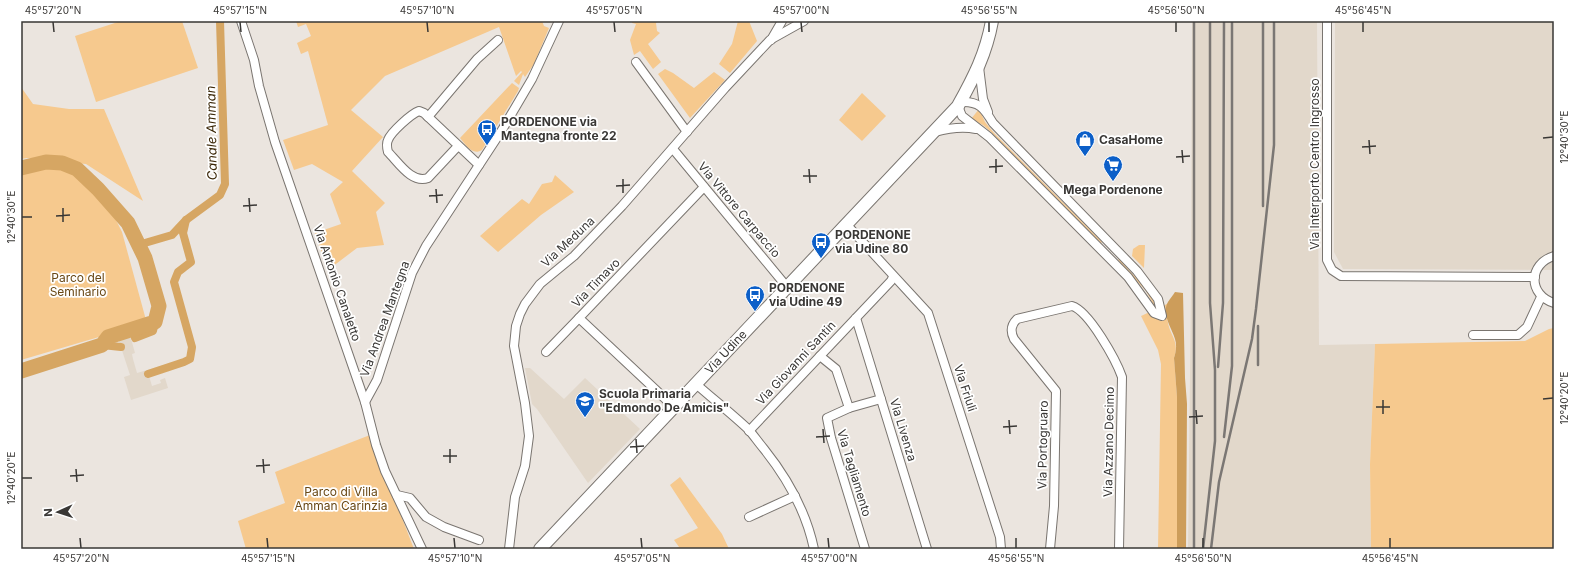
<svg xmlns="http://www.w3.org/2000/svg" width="1575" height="570" font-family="Inter,sans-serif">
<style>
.built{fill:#e2d8cb}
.green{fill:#f6c98e}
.forest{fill:#cd9d5a}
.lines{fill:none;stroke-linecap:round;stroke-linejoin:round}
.canal{stroke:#d6a663;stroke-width:8}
.river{stroke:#d6a663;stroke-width:15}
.minor-casing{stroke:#7a7570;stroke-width:10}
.secondary-casing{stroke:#7a7570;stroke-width:14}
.minor{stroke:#fff;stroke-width:8}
.secondary{stroke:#fff;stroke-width:12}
.rail{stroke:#7b7774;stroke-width:2.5}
.ticks{fill:none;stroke:#393735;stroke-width:1.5}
.labels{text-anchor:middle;stroke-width:3.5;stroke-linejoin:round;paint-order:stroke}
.poi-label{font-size:12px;font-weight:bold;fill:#393735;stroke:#fff;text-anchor:start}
.street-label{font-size:12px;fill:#393735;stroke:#fff}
.park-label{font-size:12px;fill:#694815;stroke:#fff}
.water-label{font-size:13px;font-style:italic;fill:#3c2809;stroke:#fff}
.neatline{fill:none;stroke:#393735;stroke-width:1.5}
.ticks-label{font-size:10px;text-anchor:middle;fill:#393735}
</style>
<rect width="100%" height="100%" fill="#ebe5df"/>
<g class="built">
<path d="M1192,21H1317L1319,345L1375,344L1370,464L1371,549H1188L1191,287Z"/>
<path d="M1335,21H1554V270L1343,269L1334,252Z"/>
<path d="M184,265L186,271L178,277L177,283L196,348L194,358L190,363L184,366L149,376L152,386L161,383L160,380L165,378L168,388L131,400L124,377L130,375L118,338L130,335L135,353L132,354L133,359L137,373L184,359L189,355V346L171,281L173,274L176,269Z"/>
<path d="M525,368H530L564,399L585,378L640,429L588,483L537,409L532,404Z"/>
</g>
<g class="green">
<path d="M121,21H182L198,68L96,102L75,36Z"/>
<path d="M296,21H542L544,26L549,28L534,64L525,77L523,74L519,85L514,81L522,72L523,73L521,71L516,76L499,27L385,76L351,110L383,137L352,171L385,203L376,212L384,245L357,248L328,270L315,233L341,224L330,194L343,182L312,164L294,170L283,140L328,125L308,51L301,54L297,43L311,36L306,24L298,27Z"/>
<path d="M632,21H658L656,23L657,31L660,33L648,44L661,62L653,69L640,51L634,55L630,40L636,24L632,23Z"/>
<path d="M738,21H749L757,41L730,73L719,64L732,44Z"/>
<path d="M665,69L673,73L694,88L714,72L725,80L690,118L658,74Z"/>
<path d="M512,83L519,88L518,91L482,150C472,156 466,145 460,138Z"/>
<path d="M21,87L33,104L69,109H104L143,201L86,164L27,158L21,159Z"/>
<path d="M862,93L886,116L862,141L839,120Z"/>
<path d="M979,109L985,122L994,133L1102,242L1101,243L991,132L983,125L971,119Z"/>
<path d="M57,166L72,171L89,186L113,214L122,232L146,320L143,324L21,360V174L43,168Z"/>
<path d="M555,175L574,192L541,215L498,252L480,236L522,199L529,204L542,184L552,182Z"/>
<path d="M1139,245H1145L1144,268L1132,256L1133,249Z"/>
<path d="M1119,259L1148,291L1156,306L1155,307L1146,291L1118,260Z"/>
<path d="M1167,304C1166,312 1167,322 1170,330C1175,341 1178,346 1174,358L1177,397V549H1158L1161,364L1158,350L1141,316Z"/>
<path d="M1554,328V549H1371L1370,464L1375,344L1525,341L1549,329Z"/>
<path d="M370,435L414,549H246L238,521L285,503L275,472Z"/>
<path d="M680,477L722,534L729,549H673L679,547L674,540L698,528L670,485Z"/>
</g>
<path class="forest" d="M1175,292L1183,293L1185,378L1187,404L1186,549H1177V397L1174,358C1176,352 1177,345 1175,339C1172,328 1161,314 1168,302C1170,299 1173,295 1175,292Z"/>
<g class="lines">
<g class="canal">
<path d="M138,245L172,235L186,220L220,195L225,184L220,21"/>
<path d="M135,338L153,331L155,322"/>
<path d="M102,345L121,347"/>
<path d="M148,374L184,362L190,359L192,347L174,282L178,272L191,262L183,233L186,220"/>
</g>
<path class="river" d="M21,168L46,162L62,163L77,169L98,189L128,223L145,258L159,306L155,322L108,337L102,345L21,371"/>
<defs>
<g id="minor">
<path d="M241,21L254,60L259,86L275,142L365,402L376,445L385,471L422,549"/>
<path d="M1327,21V260L1332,270L1341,276L1535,277"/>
<path d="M771,40L782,21"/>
<path d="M636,62L687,132"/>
<path d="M979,67L983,99L988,112"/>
<path d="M958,106L962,116L989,137L1128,277L1154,313L1162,316L1158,299L1137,271L993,123C984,108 979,101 961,102"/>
<path d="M428,117L477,59L498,40"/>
<path d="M935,132C949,128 962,126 976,129"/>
<path d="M458,146L428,178C412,184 399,163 388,152C387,148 386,144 388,140C391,132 411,114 419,111L424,113L479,165"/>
<path d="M673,149L787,287"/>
<path d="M847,225L928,313L1000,537L1001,549"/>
<path d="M1554,256C1528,264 1528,295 1554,303"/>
<path d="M856,318L927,549"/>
<path d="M1473,335H1518L1527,327L1541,297"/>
<path d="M546,352L579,318"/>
<path d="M820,356L836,369L849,408L827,418L831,438L865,549"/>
<path d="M696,384C713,399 732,414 749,430C754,436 759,443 764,449C788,479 806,511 814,549"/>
<path d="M365,402L377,380L412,273L426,246L502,130L532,79L559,21"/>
<path d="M674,407L579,318L704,187"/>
<path d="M849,408L881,399"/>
<path d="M749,431L891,281L893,277"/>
<path d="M397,495L410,498L426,517L444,527L479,540"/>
<path d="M749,517L795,496"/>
<path d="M509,549L515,497L525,466L529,436L525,403L514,346L516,326L520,314L525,304L540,284L574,256L622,206L725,88L770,40L804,21"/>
<path d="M1050,549L1054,506L1056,391L1014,339C1010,331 1011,325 1017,319L1072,306C1089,311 1116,360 1122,377L1119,549"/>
</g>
<path id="secondary" d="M540,549L958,106C974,77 986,54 992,21"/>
</defs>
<use href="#minor" class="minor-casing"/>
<use href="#secondary" class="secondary-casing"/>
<use href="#minor" class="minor"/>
<use href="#secondary" class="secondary"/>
<g class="rail">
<path d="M1263,206V21"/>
<path d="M1258,326V365"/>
<path d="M1218,367L1223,303L1224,21"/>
<path d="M1224,437L1232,366V21"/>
<path d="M1194,549V21"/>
<path d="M1203,549L1215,441V370L1210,303V21"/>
<path d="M1211,549L1219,482L1252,339L1256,309L1274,145V21"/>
</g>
</g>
<path class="ticks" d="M53,22L54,32M240,22L241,32M427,22L428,32M614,22L615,32M801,22L802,32M989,22V32M1176,22V32M1363,22V32M1543,138L1553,137M1369,140L1370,154M1362,147L1376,146M1182,150L1183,163M1176,157L1190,156M996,159V173M989,167L1003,166M809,169L810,183M803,176H817M623,179V193M616,186L630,185M436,189L437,203M429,196L443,195M249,198L250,212M243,206L257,205M63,208V222M56,216L70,215M22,217H32M1543,399L1553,398M1383,400V414M1376,407H1390M1196,410L1197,424M1189,417L1203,416M1009,420L1010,434M1003,427L1017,426M823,429L824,443M816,437L830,436M636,439L637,453M630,447L644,446M450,449V463M443,456H457M263,459L264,473M256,466L270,465M76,469L77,482M70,476L84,475M22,478H32M80,538L81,548M267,538L268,548M454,538L455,548M641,538L642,548M828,538L829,548M1016,538V548M1203,538V548M1390,538V548"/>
<defs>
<symbol id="bus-pin" viewBox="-11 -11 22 30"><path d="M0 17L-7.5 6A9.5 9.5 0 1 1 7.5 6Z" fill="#0c5fc8" stroke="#fff"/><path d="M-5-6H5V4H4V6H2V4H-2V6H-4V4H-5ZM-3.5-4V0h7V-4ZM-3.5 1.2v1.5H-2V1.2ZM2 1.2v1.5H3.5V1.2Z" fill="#fff"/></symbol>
<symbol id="shop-pin" viewBox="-11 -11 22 30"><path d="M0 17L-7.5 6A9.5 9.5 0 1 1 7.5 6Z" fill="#0c5fc8" stroke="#fff"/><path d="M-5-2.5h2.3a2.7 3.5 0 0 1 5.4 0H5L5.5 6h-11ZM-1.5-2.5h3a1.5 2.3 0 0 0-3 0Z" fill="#fff"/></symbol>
<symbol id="supermarket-pin" viewBox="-11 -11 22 30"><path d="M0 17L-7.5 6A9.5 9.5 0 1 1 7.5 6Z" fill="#0c5fc8" stroke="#fff"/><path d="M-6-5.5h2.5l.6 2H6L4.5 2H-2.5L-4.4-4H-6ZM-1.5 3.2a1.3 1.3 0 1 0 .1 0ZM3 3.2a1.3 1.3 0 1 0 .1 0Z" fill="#fff"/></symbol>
<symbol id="school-pin" viewBox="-11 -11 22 30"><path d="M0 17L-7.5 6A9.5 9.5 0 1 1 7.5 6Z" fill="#0c5fc8" stroke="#fff"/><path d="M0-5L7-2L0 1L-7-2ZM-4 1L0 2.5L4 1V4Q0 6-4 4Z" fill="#fff"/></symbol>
</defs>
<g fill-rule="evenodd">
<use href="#bus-pin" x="476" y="118" width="22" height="30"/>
<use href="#shop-pin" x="1074" y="129" width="22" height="30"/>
<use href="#supermarket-pin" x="1102" y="154" width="22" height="30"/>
<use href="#bus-pin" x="810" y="231" width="22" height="30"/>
<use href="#bus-pin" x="744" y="284" width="22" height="30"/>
<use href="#school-pin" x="574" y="390" width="22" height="30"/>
</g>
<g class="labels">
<g class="poi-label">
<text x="501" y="126">PORDENONE via<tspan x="501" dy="14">Mantegna fronte 22</tspan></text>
<text x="1099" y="144">CasaHome</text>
<text x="1113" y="194" text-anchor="middle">Mega Pordenone</text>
<text x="835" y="239">PORDENONE<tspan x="835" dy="14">via Udine 80</tspan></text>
<text x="769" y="292">PORDENONE<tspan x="769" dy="14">via Udine 49</tspan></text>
<text x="599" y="398">Scuola Primaria<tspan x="599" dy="14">"Edmondo De Amicis"</tspan></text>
</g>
<g class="street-label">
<text transform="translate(1315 164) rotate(-90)" y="4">Via Interporto Centro Ingrosso</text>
<text transform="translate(739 210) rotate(50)" y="4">Via Vittore Carpaccio</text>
<text transform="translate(568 242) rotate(-43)" y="4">Via Meduna</text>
<text transform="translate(337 283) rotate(71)" y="4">Via Antonio Canaletto</text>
<text transform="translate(596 283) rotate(-46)" y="4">Via Timavo</text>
<text transform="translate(385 319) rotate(-70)" y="4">Via Andrea Mantegna</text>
<text transform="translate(726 352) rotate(-47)" y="4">Via Udine</text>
<text transform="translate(796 363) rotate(-47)" y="4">Via Giovanni Santin</text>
<text transform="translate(965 388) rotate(72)" y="4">Via Friuli</text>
<text transform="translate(903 430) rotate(73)" y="4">Via Livenza</text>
<text transform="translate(1109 442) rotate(-89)" y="4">Via Azzano Decimo</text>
<text transform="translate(1043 445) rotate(-89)" y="4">Via Portogruaro</text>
<text transform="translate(854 473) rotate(73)" y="4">Via Tagliamento</text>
</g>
<g class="park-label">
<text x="78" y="282">Parco del<tspan x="78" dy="14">Seminario</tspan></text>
<text x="341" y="496">Parco di Villa<tspan x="341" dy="14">Amman Carinzia</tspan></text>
</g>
<g class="water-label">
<text transform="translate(211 133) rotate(-91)" y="5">Canale Amman</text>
</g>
</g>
<rect width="1575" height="570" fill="none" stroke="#ffffff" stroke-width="44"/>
<g transform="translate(58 512) rotate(267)" stroke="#ffffff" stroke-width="3" paint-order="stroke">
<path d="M0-3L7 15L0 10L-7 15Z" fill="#393735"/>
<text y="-6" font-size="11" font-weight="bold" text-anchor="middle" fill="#393735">N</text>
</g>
<rect x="22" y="22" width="1531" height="526" class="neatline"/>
<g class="ticks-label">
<text x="53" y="14">45°57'20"N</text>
<text x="240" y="14">45°57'15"N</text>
<text x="427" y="14">45°57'10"N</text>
<text x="614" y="14">45°57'05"N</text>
<text x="801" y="14">45°57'00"N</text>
<text x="989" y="14">45°56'55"N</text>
<text x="1176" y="14">45°56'50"N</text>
<text x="1363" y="14">45°56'45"N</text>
<text transform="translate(1564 137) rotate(-90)" y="4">12°40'30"E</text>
<text transform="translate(11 217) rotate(-90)" y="4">12°40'30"E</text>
<text transform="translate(1564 398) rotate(-90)" y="4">12°40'20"E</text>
<text transform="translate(11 478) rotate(-90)" y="4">12°40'20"E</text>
<text x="81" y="562">45°57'20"N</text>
<text x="268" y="562">45°57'15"N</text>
<text x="455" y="562">45°57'10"N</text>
<text x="642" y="562">45°57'05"N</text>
<text x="829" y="562">45°57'00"N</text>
<text x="1016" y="562">45°56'55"N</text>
<text x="1203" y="562">45°56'50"N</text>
<text x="1390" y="562">45°56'45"N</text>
</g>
</svg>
